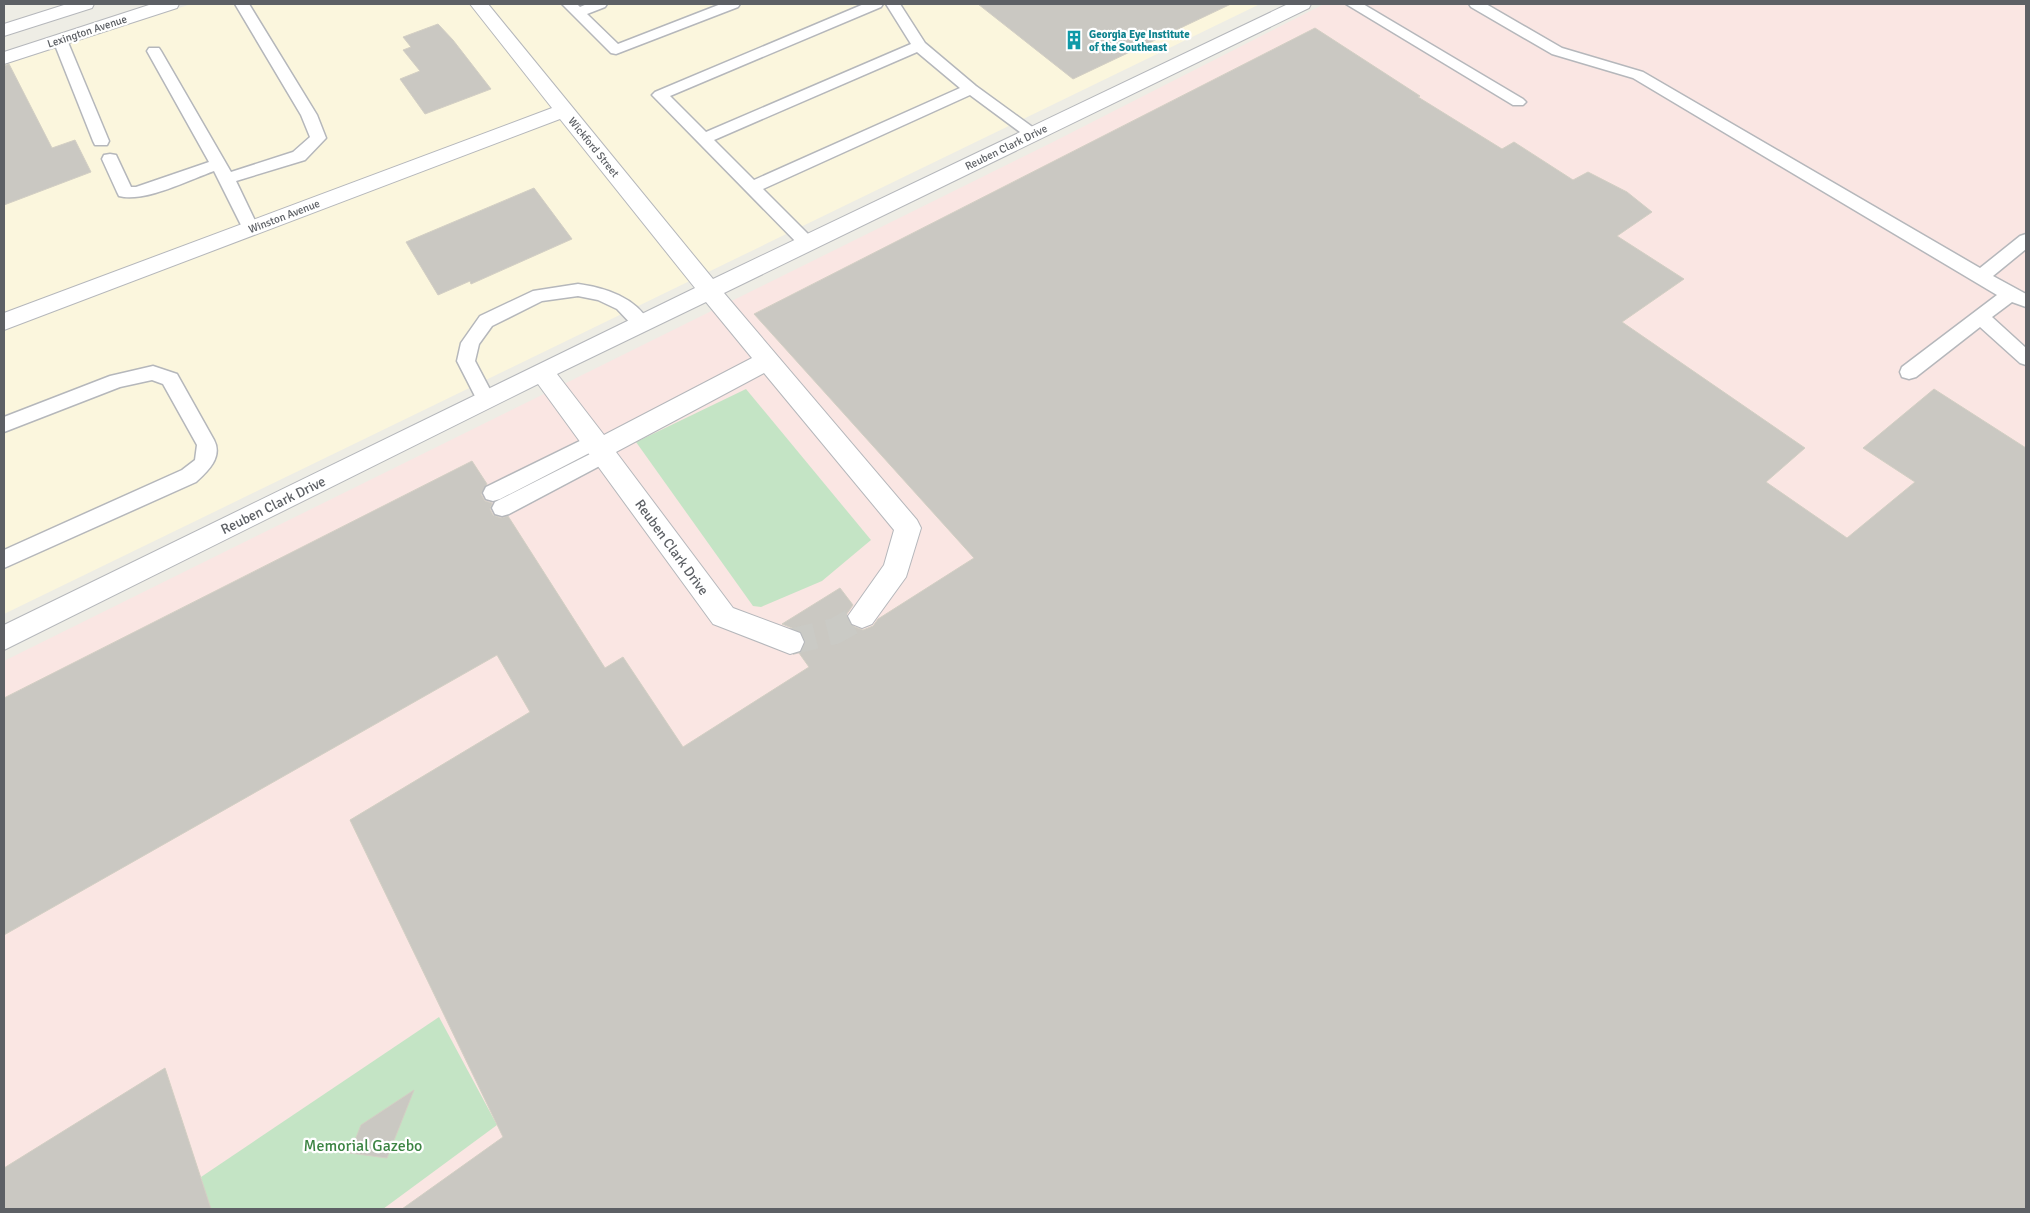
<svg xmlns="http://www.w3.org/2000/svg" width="2030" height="1213" font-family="Signika,sans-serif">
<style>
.commercial{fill:#fbf6dd}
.medical{fill:#fae6e3}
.green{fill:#c4e4c5}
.building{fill:#cac8c2;stroke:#d3cfc4}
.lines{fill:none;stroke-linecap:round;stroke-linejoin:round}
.street-tunnel{stroke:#cacac5;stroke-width:26;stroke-dasharray:26 13;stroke-linecap:butt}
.lane-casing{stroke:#b5b7bb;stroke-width:3}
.street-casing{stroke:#b5b7bb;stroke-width:2}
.lane{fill:#fff;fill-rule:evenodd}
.street{fill:#fff;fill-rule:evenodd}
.labels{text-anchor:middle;stroke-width:4.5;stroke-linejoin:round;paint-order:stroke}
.far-street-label{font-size:11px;fill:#5d6065;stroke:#fff}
.far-culture-label{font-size:11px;font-weight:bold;fill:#0d838f;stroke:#fff;text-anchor:start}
.street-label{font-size:14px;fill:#5d6065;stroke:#fff}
.near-park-label{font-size:16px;fill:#3c8443;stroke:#fff}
</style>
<rect width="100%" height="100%" fill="#eeede5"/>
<path class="commercial" d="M191,4H1260L4,614V65Z"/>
<path class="medical" d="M1324,4H2026V1209H4V661L1053,142Z"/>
<g class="green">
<path d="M746,389L871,540L822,581L761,607L753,606L636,442Z"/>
<path d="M439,1017L497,1125L383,1209H210L201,1177Z"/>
</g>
<g class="building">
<path d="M978,4H1231L1073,79Z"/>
<path d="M438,24L453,40L491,89L425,114L400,79L420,71L403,50L411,47L403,37Z"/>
<path d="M1315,28L1420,96L1418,97L1502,149L1514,142L1573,180L1588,172L1627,192L1652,212L1617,236L1684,279L1622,322L1805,448L1766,482L1847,538L1915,482L1863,448L1934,389L2026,448V1209H402L503,1137L350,820L530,712L497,655L4,935V698L472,461L487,484L481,494L485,501L492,503L490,509L493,515L501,518L508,516L605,668L623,657L683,747L809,667L799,653L806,643L802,632L782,624L840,588L853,605L846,615L850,625L863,630L873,626L878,619L974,558L754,314Z"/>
<path d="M9,64L52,148L75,140L91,172L4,205V66Z"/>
<path d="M534,188L572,239L471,284L470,281L438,295L406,242Z"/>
<path d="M165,1068L211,1209H4V1168Z"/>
<path d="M414,1090L387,1158L350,1153L361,1125Z"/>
</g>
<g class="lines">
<path class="street-tunnel" d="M790,642L835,631L862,616"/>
<defs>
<g id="lane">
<path d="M235,4H249L317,115L326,138L305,160L236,181L259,229L257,233L251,235L245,233L214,171C189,180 144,203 119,196L117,192L102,159L104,155L110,154L116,155L131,187H136L209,162L147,51L149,48H159L161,51L231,172L293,152L310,137L301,115Z"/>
<path d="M562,4H577L580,7L587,4H607L605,7L587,14L618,44L721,4H740L738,7L616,54L611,53Z"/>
<path d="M864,4H883L881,7L670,96L706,132L911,44L886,4H900L925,43L976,86L1042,134L1040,138H1028L970,95L763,189L813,239L816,243L813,247L807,249L801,247L652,95L655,92ZM917,52L960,88L754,180L714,140Z"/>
<path d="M1346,4H1363L1523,99L1526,102L1523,105H1513Z"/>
<path d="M1469,4H1486L1562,48L1643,72L1980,268L2020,236L2026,234V249L1993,276L2026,294V307L2012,302L1992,317L2026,348V365L2020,363L1980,327L1916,377L1909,379L1902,377L1900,372L1902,367L1997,295L1633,78L1552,54L1471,7Z"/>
<path d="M60,36L65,37L67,40L109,141L107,145H95L93,141L53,40L55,37Z"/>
<path d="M578,284C606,288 635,297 650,323L647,328L641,329L635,328L617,309L598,300L578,296L542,301L492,326L479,344L475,361L495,399L493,404L486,406L479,404L457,361L461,343L480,316L533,291Z"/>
<path d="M153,366L177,374L214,440C223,457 208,471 196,482L4,568V550L182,470L195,460L197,445L163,384L152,380L120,387L4,432V417L110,376Z"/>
<path d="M594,434L601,437L604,442L601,447L500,499L493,501L486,499L483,493L486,487Z"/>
<path d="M604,447L611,450L614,455L611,460L509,514L502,516L495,514L492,508L495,502Z"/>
</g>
<g id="street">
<path d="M67,4H94L92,8L4,36V24Z"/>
<path d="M152,4H179L177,8L4,64V52Z"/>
<path d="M470,4H488L713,279L1288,4H1311L1309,8L724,293L917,520L921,528L906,577L872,624L862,628L852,624L848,616L884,565L894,530L764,373L616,452L733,608L800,633L804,642L800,651L790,654L713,624L538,384L4,650V625L695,288L560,119L4,330V313L552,108ZM706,302L752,358L604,435L557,374Z"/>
</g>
</defs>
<use href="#lane" class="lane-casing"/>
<use href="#street" class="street-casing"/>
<use href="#lane" class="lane"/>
<use href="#street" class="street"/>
</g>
<defs>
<symbol id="building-bare" viewBox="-9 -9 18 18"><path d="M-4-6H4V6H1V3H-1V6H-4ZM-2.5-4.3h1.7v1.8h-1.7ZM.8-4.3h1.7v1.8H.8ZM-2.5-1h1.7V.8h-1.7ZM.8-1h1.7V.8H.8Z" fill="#0f9aa8" stroke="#fff" stroke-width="2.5" paint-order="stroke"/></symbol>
</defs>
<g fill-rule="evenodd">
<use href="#building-bare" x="1060" y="26" width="28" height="28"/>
</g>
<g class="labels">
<g class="far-street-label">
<text transform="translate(87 31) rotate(-18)" y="4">Lexington Avenue</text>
<text transform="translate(594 147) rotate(51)" y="4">Wickford Street</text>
<text transform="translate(1006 147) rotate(-26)" y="4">Reuben Clark Drive</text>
<text transform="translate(284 216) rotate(-21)" y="4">Winston Avenue</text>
</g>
<g class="far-culture-label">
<text x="1089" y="38">Georgia Eye Institute<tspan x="1089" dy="13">of the Southeast</tspan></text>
</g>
<g class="street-label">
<text transform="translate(273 505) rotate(-26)" y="5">Reuben Clark Drive</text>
<text transform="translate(672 547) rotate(54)" y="5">Reuben Clark Drive</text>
</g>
<g class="near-park-label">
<text x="363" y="1151">Memorial Gazebo</text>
</g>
</g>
<rect width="2030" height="1213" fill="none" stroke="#5d6065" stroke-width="10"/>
</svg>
